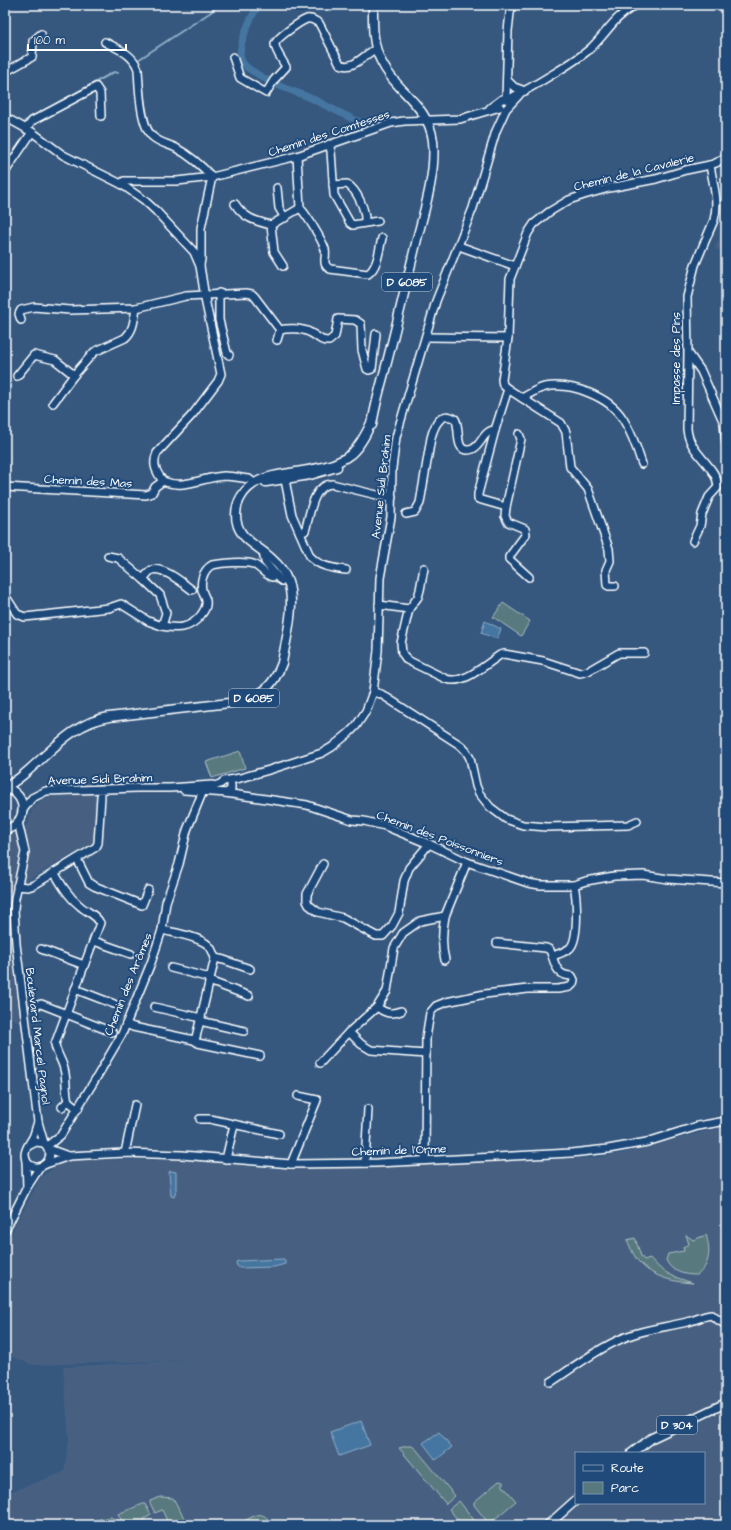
<svg xmlns="http://www.w3.org/2000/svg" width="731" height="1530" font-family="'Architects Daughter',sans-serif">
<style>
.built{fill:#466182;fill-rule:evenodd}
.green{fill:#587a7f;stroke:#acbcbf}
.water{fill:#4476a1;stroke:#8fadc7}
.lines{fill:none;stroke-linecap:round;stroke-linejoin:round}
.stream{stroke:#8fadc7;stroke-width:2}
.canal{stroke:#4476a1;stroke-width:7}
.minor-casing{stroke:#fff;stroke-width:10}
.major-casing{stroke:#fff;stroke-width:11}
.minor{stroke:#1f4a7a;stroke-width:7}
.major{stroke:#1f4a7a;stroke-width:8}
.labels{text-anchor:middle;stroke-width:4;stroke-linejoin:round;paint-order:stroke}
.shield{fill:#1f4a7a;stroke:#bcc9d7;stroke-width:1}
.shield-label{font-size:11px;font-weight:bold;fill:#fff}
.street-label{font-size:12px;fill:#fff;stroke:#1f4a7a}
</style>
<rect width="100%" height="100%" fill="#36587f"/>
<filter id="ink" filterUnits="userSpaceOnUse"><feTurbulence type="fractalNoise" baseFrequency=".025" numOctaves="2"/><feDisplacementMap in="SourceGraphic" scale="8" xChannelSelector="R" yChannelSelector="G"/><feConvolveMatrix kernelMatrix="1 2 1 2 8 2 1 2 1" color-interpolation-filters="sRGB"/></filter>
<g filter="url(#ink)">
<g class="built">
<path d="M726,223V255L715,248Z"/>
<path d="M97,794L96,841L33,877L7,894L19,1022L5,1015V837L28,825L32,810L45,797Z"/>
<path d="M726,1123V1525H5V1494L64,1472L69,1438L63,1367L188,1360L33,1365L5,1354V1245L41,1177L54,1168L69,1160H187L278,1169L595,1158L623,1153L711,1130ZM576,1453H704V1503H576Z"/>
</g>
<g class="green">
<path d="M503,603L530,621L521,636L493,617Z"/>
<path d="M240,751L245,768L212,778L206,762Z"/>
<path d="M686,1235L693,1240L706,1235C711,1250 710,1266 697,1275C684,1275 671,1272 666,1260L668,1254L684,1251L683,1247L689,1244Z"/>
<path d="M635,1238L641,1256L644,1260L650,1258C663,1274 674,1277 693,1283C675,1282 654,1278 641,1264C634,1258 631,1248 627,1240Z"/>
<path d="M407,1446H412L416,1449L455,1496L446,1504L399,1448Z"/>
<path d="M499,1481L503,1482V1486L516,1501L489,1524L474,1505V1502Z"/>
<path d="M160,1497L173,1498L188,1525H169L162,1510L155,1513L150,1503V1501Z"/>
<path d="M459,1501L478,1525H462L449,1509Z"/>
<path d="M143,1504H145L151,1515L144,1519L147,1525H124L118,1514L120,1513Z"/>
<path d="M256,1515C261,1514 264,1515 268,1519L259,1524L260,1525H236Z"/>
<path d="M110,1517L115,1519L118,1525H71Z"/>
</g>
<g class="water">
<path d="M485,621L501,629L497,639L481,633Z"/>
<path d="M170,1171L176,1172V1191L174,1197L171,1196L169,1172Z"/>
<path d="M283,1259L285,1260V1264L274,1267L240,1268L237,1266L236,1262L239,1261Z"/>
<path d="M361,1421L370,1445L339,1456L330,1432Z"/>
<path d="M439,1432L452,1447L436,1460L423,1443Z"/>
</g>
<g class="lines">
<g class="stream">
<path d="M138,60L211,12L217,5"/>
<path d="M56,104L114,72L118,73"/>
<path d="M25,121L49,108"/>
<path d="M720,1525L726,1513"/>
</g>
<path class="canal" d="M259,5C251,16 237,46 241,59C243,66 249,69 254,72C275,87 293,90 315,100C331,108 346,116 362,123"/>
<defs>
<g id="minor">
<path d="M105,42C118,49 133,54 138,69C139,86 140,127 153,137C160,143 168,144 176,148C189,155 201,165 212,177L201,228V259L200,265"/>
<path d="M233,57L240,78L266,93L274,80L286,67C283,61 275,51 275,44C276,38 301,21 307,19C312,18 315,21 319,23L340,64C353,71 364,54 376,49"/>
<path d="M5,72L32,57L33,41L41,34"/>
<path d="M507,80L514,87L525,91"/>
<path d="M506,99L508,31L510,13L512,5"/>
<path d="M508,99C522,93 535,85 548,77C563,68 579,59 592,47C609,30 614,17 636,5"/>
<path d="M490,108L502,99H508"/>
<path d="M5,117L32,132L63,155L121,184L144,200L156,211L194,252L200,266L206,304L221,374L218,381L193,414L157,453C152,464 156,472 163,481C184,490 203,477 224,476C232,476 241,478 249,479L254,483"/>
<path d="M26,129L32,121L96,87L100,93L101,116"/>
<path d="M329,144L331,151L334,195L350,223L353,225L378,221"/>
<path d="M297,156L300,208C307,215 322,240 325,249C327,258 321,264 330,269L368,274C378,267 379,250 382,238"/>
<path d="M5,172L32,132"/>
<path d="M121,184L124,181H177L212,177L297,156L391,123L404,121L460,119L500,107"/>
<path d="M333,185L347,184C357,190 366,210 365,222"/>
<path d="M277,188L279,208L285,218"/>
<path d="M235,204C244,218 255,221 271,225L300,208"/>
<path d="M271,225L274,252L283,266"/>
<path d="M459,246L515,266"/>
<path d="M219,293V320L227,353L229,355"/>
<path d="M21,320L19,314L21,310L34,307L70,310L136,308"/>
<path d="M426,337L508,338"/>
<path d="M277,340L280,330C288,328 301,328 309,332C317,335 320,342 329,341L335,336L338,319L355,320L361,324L362,350L367,369L369,370L372,369L376,334"/>
<path d="M689,354L701,371L724,423L726,443"/>
<path d="M17,376L34,355L55,360L74,375"/>
<path d="M508,389L495,430L478,494V499L506,507L505,516L508,522L525,529L526,534L509,557V559L529,577"/>
<path d="M522,398C530,394 536,389 545,387C570,382 609,396 623,419C632,433 637,448 642,464"/>
<path d="M53,403L74,375L94,352L125,338C134,330 134,319 136,308L186,296L246,293L252,294L255,297L280,330"/>
<path d="M285,480L292,515L310,556C319,567 333,568 346,570"/>
<path d="M5,487L146,495L152,493L155,487L163,481"/>
<path d="M506,507L521,439L519,434"/>
<path d="M406,514L415,512L420,503L431,438C434,426 441,410 455,419C461,427 454,451 468,450C481,450 482,430 495,430"/>
<path d="M300,533L305,531C310,516 312,485 332,484L381,496L392,497"/>
<path d="M693,541L700,526L702,514L709,497L718,487C717,465 689,454 687,429L688,353L687,297L695,265L714,220C719,201 713,184 710,165"/>
<path d="M263,552L265,562L279,579L282,581L287,580"/>
<path d="M424,568L420,590L418,597L409,609L401,643L402,653L407,660L446,679C464,685 485,665 500,655L504,654L543,661L580,673L588,671L619,653H644"/>
<path d="M143,579C146,576 149,571 152,570C163,566 184,584 192,590"/>
<path d="M615,586H609L607,585L606,570L610,561L609,549L588,489L570,467L566,432L561,423L508,389L503,385L502,380L508,338L510,279L528,233L534,224L549,212L569,200L584,195L609,188L656,179L686,170L710,165L716,163L726,157"/>
<path d="M5,600H8L17,614L25,617L109,608L121,604L148,621L162,626L166,613L160,595L143,579L118,558L108,556"/>
<path d="M379,605L409,609"/>
<path d="M162,626C178,629 190,629 201,615C204,611 207,607 206,601C206,598 204,596 203,593C199,583 203,570 212,565C222,563 244,561 253,564C260,567 265,575 272,577L276,575"/>
<path d="M373,692L381,694L460,745L466,751L470,758L476,786L479,793L490,807L506,819L523,825L547,827L628,825L637,821"/>
<path d="M220,784L224,781L240,778L269,770L322,753L332,747L349,733L356,726L366,711L373,692L378,651L380,578L391,517L392,468L396,437L436,301L473,208L496,131L506,109L519,95"/>
<path d="M184,790L227,793L231,789V785"/>
<path d="M225,793L307,805L352,820L364,821L385,826L429,844L467,862L528,883L540,885H574L586,881L614,876L643,875L668,879L726,883"/>
<path d="M23,810L32,798L46,791L137,788H170L212,785"/>
<path d="M18,822L25,852L15,898L14,909L16,944L38,1122L44,1143"/>
<path d="M77,859L89,883L94,886L142,905L148,890"/>
<path d="M323,864L307,894V901L309,905L318,912L343,918L376,936H383L392,926L399,913L404,881L409,868L429,844"/>
<path d="M54,872C61,884 68,896 79,905C86,912 96,914 100,923L55,1044C56,1053 62,1060 64,1069C67,1079 65,1090 68,1101L78,1109"/>
<path d="M17,886L28,887L34,885L96,847L98,843L101,796"/>
<path d="M445,916C442,932 441,945 445,960"/>
<path d="M162,930C174,933 198,936 208,945C212,948 213,953 215,958L200,1021L196,1037L194,1040"/>
<path d="M94,941L131,954"/>
<path d="M41,949L84,965"/>
<path d="M553,956C558,954 565,952 570,948C579,939 577,898 574,885"/>
<path d="M215,958L224,960L250,969"/>
<path d="M171,968L210,978"/>
<path d="M209,981L249,996"/>
<path d="M75,989L114,1004"/>
<path d="M34,1006L41,1004L112,1032"/>
<path d="M154,1007L201,1018"/>
<path d="M377,1007C385,1013 391,1015 401,1011"/>
<path d="M200,1021L244,1031"/>
<path d="M126,1024L133,1027L194,1040L198,1043L260,1056"/>
<path d="M349,1032L361,1044L371,1050L426,1054"/>
<path d="M320,1063L349,1032L377,1007L387,991L394,948L403,933L420,921L445,916L467,862"/>
<path d="M62,1107L68,1101"/>
<path d="M200,1119H210L279,1134"/>
<path d="M28,1146L36,1142L44,1143L50,1153C49,1172 25,1171 25,1155C25,1148 30,1143 33,1137C35,1133 36,1127 38,1122"/>
<path d="M47,1146L61,1135L98,1075L122,1034L151,963L162,930L166,902L179,864L187,830L203,791L217,785"/>
<path d="M49,1149L68,1156"/>
<path d="M125,1153L135,1105"/>
<path d="M226,1159L234,1125"/>
<path d="M26,1160L27,1187"/>
<path d="M425,1160L426,1038L430,1013L436,1006L446,1002L485,994L528,989H558L570,987L573,984L574,980L572,976C555,976 555,962 550,950L546,948L497,943"/>
<path d="M365,1163L368,1109"/>
<path d="M46,1164L69,1156L125,1153L182,1155L291,1164L377,1163L571,1153L608,1149L647,1142L698,1126L726,1121"/>
<path d="M291,1164L317,1100L298,1096"/>
<path d="M5,1231L27,1187L40,1167"/>
<path d="M551,1382C575,1366 600,1347 628,1336C647,1329 667,1327 687,1322C696,1320 702,1316 711,1315L726,1325"/>
</g>
<g id="major">
<path d="M372,425C375,405 381,385 386,366C397,324 407,281 417,239C425,208 436,173 433,141C429,105 395,91 381,61C372,44 373,24 373,5"/>
<path d="M266,482L310,475L337,467"/>
<path d="M5,788C11,784 17,780 23,775C50,753 72,723 109,717L238,702C262,697 274,685 282,663C286,639 296,605 288,582C285,573 279,565 272,559C258,545 236,539 236,515C236,509 238,502 241,497C247,486 260,479 273,476C298,470 330,471 351,454C361,445 367,432 372,421"/>
<path d="M5,788C29,794 28,824 5,830"/>
<path d="M632,1453L652,1438L726,1403"/>
<path d="M548,1525L576,1500"/>
</g>
</defs>
<use href="#minor" class="minor-casing"/>
<use href="#major" class="major-casing"/>
<use href="#minor" class="minor"/>
<use href="#major" class="major"/>
</g>
</g>
<g class="labels">
<g class="shield">
<rect x="382" y="273" width="50" height="18" rx="3"/>
<rect x="229" y="689" width="50" height="18" rx="3"/>
<rect x="657" y="1416" width="40" height="18" rx="3"/>
</g>
<g class="shield-label">
<text x="407" y="286">D 6085</text>
<text x="254" y="702">D 6085</text>
<text x="677" y="1429">D 304</text>
</g>
<g class="street-label">
<text transform="translate(329 133) rotate(-18)" y="4">Chemin des Comtesses</text>
<text transform="translate(634 172) rotate(-14)" y="4">Chemin de la Cavalerie</text>
<text transform="translate(676 358) rotate(-90)" y="4">Impasse des Pins</text>
<text transform="translate(88 481) rotate(3)" y="4">Chemin des Mas</text>
<text transform="translate(381 487) rotate(-84)" y="4">Avenue Sidi Brahim</text>
<text transform="translate(100 779) rotate(-2)" y="4">Avenue Sidi Brahim</text>
<text transform="translate(440 838) rotate(21)" y="4">Chemin des Poissonniers</text>
<text transform="translate(128 984) rotate(-68)" y="4">Chemin des Arômes</text>
<text transform="translate(38 1036) rotate(83)" y="4">Boulevard Marcel Pagnol</text>
<text transform="translate(399 1150) rotate(-2)" y="4">Chemin de l'Orme</text>
</g>
</g>
<rect width="731" height="1530" fill="none" stroke="#1f4a7a" stroke-width="20"/>
<rect x="10" y="10" width="711" height="1510" fill="none" stroke="#fff" stroke-width="1.5" filter="url(#ink)"/>
<rect x="575" y="1452" width="130" height="52" fill="#1f4a7a" stroke="#7992af"/>
<rect x="583" y="1465" width="20" height="6" fill="#1f4a7a" stroke="#7992af"/>
<text x="611" y="1472" font-size="12" fill="#ffffff">Route</text>
<rect x="583" y="1482" width="20" height="12" fill="#587a7f" stroke="#7992af"/>
<text x="611" y="1492" font-size="12" fill="#ffffff">Parc</text>
<path d="M28 44v6h98v-6" fill="none" stroke="#ffffff" stroke-width="2"/>
<text x="34" y="44" font-size="12" fill="#ffffff" stroke="#1f4a7a" stroke-width="3" paint-order="stroke">100 m</text>
</svg>
